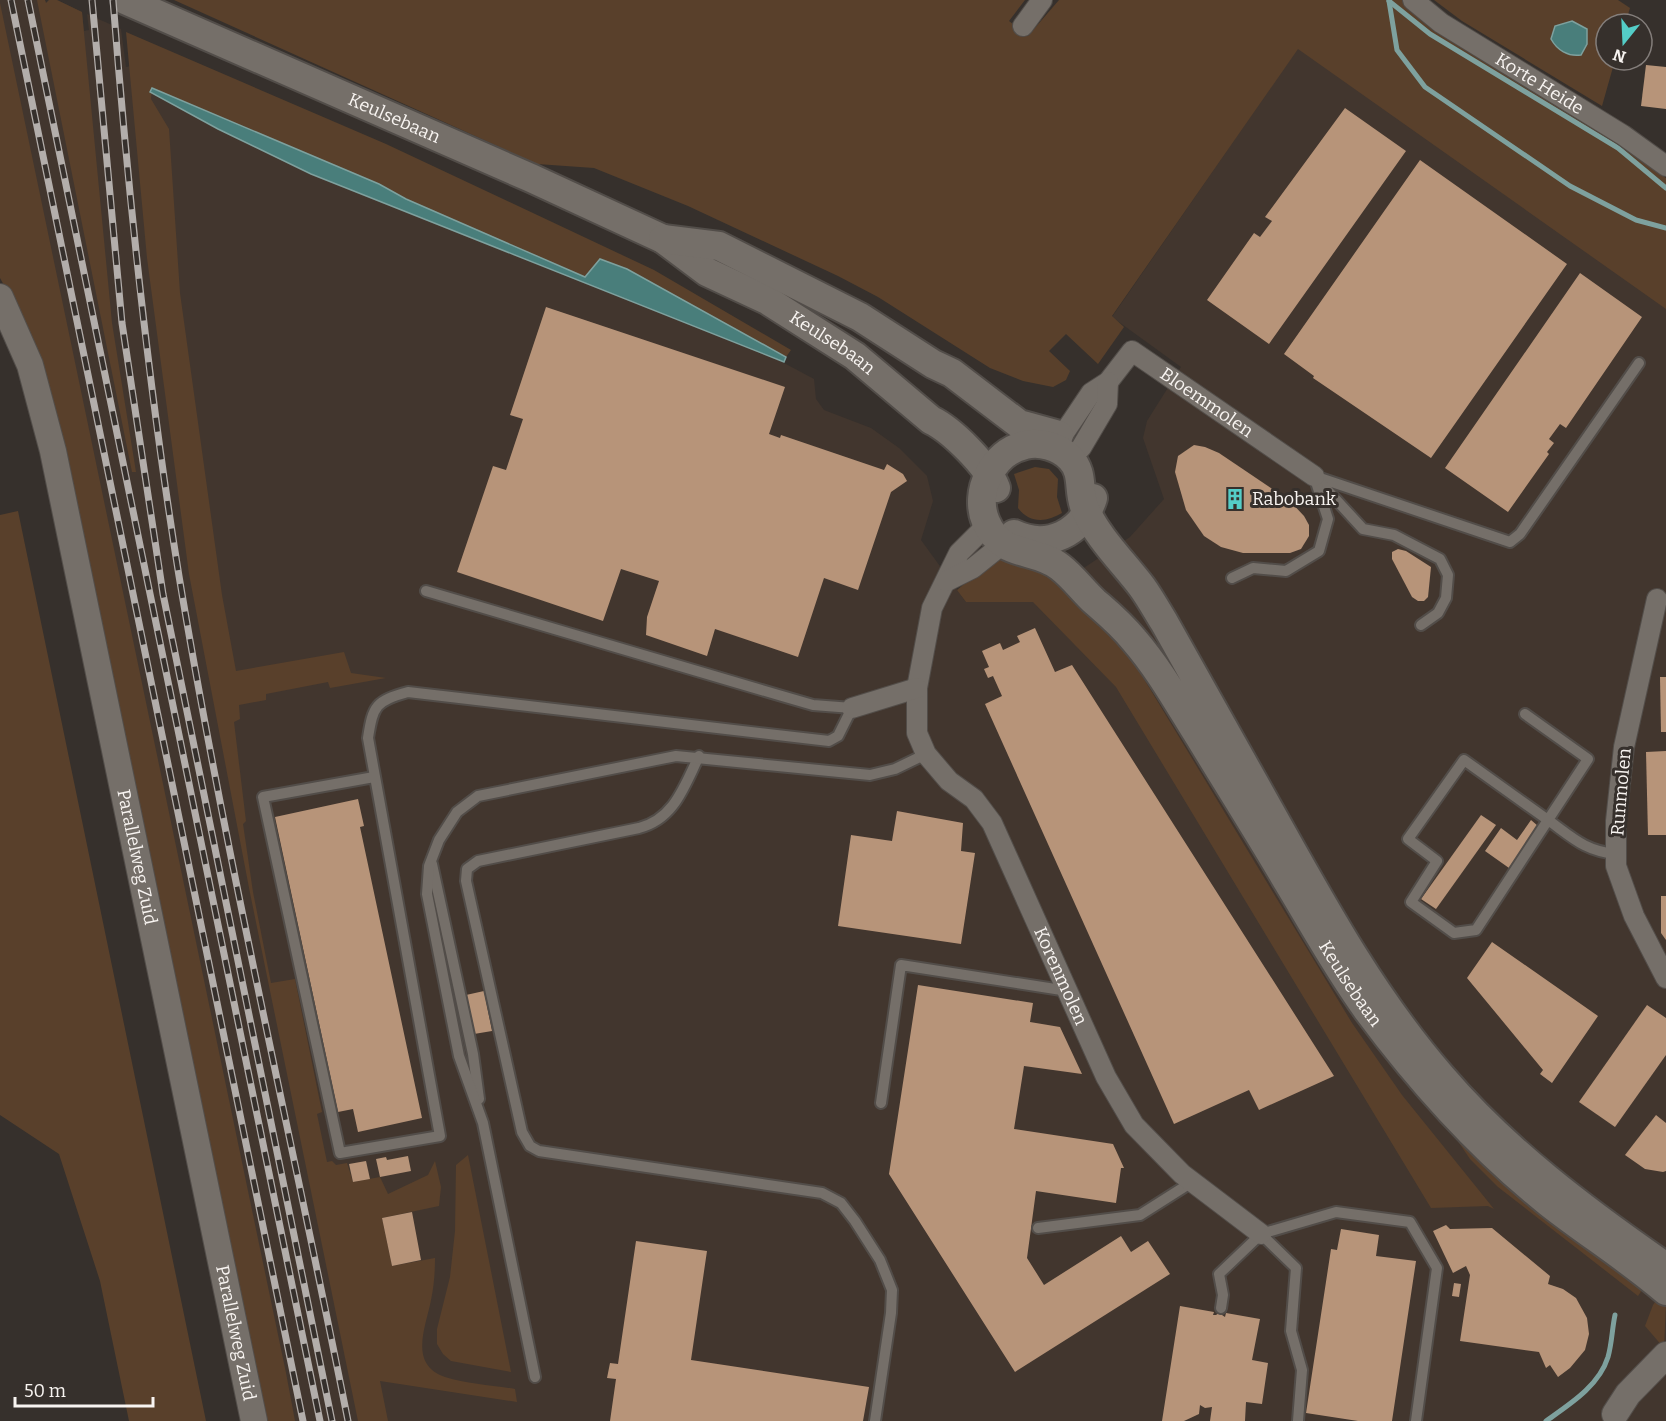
<svg xmlns="http://www.w3.org/2000/svg" width="1666" height="1421" font-family="Bitter,serif">
<style>
.built{fill:#42362e}
.green{fill:#59402b;fill-rule:evenodd}
.water{fill:#497e7b;stroke:#7ea19e;stroke-width:1.5}
.lines{fill:none;stroke-linecap:round;stroke-linejoin:round}
.stream{stroke:#7ea19e;stroke-width:5}
.building{fill:#b79479}
.service-casing{stroke:#524d49;stroke-width:14}
.minor-casing{stroke:#524d49;stroke-width:22}
.tertiary-casing{stroke:#524d49;stroke-width:28}
.secondary-casing{stroke:#524d49;stroke-width:32}
.service{stroke:#756f69;stroke-width:10}
.minor{stroke:#756f69;stroke-width:20}
.tertiary{stroke:#756f69;stroke-width:26}
.secondary{stroke:#756f69;stroke-width:28}
.rail-casing{stroke:#b3aeab;stroke-width:7}
.rail{stroke:#36302c;stroke-width:4.5;stroke-dasharray:14;stroke-linecap:butt}
.labels{text-anchor:middle;stroke-width:6;stroke-linejoin:round;paint-order:stroke}
.street-label{font-size:18px;fill:#f8f4f1;stroke:#36302c}
.poi-label{font-size:18px;fill:#f8f4f1;stroke:#36302c;text-anchor:start}
</style>
<rect width="100%" height="100%" fill="#36302c"/>
<path class="built" d="M0,0H45L46,3L49,0H57L82,12L84,31L89,30L87,14L121,29L126,67L131,66L130,55L151,92L218,129L311,174L769,355L814,379L816,399L824,410L871,428L899,448L927,476L933,501L921,540L966,602H1033L1130,537L1164,499L1143,438L1147,421L1181,367L1112,317L1304,39L1666,295V1421H274L0,137Z"/>
<g class="green">
<path d="M37,0H45L46,3L49,0H57L82,12L112,323L136,472H132Z"/>
<path d="M174,0H1025L1009,21L1028,36L1059,0H1403L1437,27L1575,111L1666,178V309L1298,49L1112,316L1124,327L1098,364L1066,334L1049,351L1070,371L1066,380L1053,387L1023,381L990,368L878,297L838,276L688,206L594,168L537,164Z"/>
<path d="M1434,0H1618L1630,8L1625,24H1606V60H1615L1602,106L1462,21ZM1566,22L1585,27L1553,43L1551,35Z"/>
<path d="M0,3L286,1373L295,1421H263L11,298L0,278Z"/>
<path d="M126,32L386,144L654,270L791,350L786,357L627,269L600,259L585,278L406,199L379,184L152,88L151,99L169,129L180,293L222,595L236,671L344,652L351,673L386,678L330,688L328,682L266,694V700L239,705L240,719L234,722L246,821L243,824L253,892L271,983L295,979L322,1112L317,1114L327,1162L332,1161L336,1165L347,1163L353,1182L380,1177L388,1194L428,1175L435,1161L441,1187L439,1206L382,1218L392,1266L435,1258C435,1272 434,1286 431,1300C426,1327 408,1364 445,1377C467,1384 492,1385 515,1389L517,1402L380,1381L388,1421H358L250,893L189,574L147,258Z"/>
<path d="M1035,467L1049,469L1058,479L1057,497L1062,513C1047,522 1030,524 1018,508L1019,490L1014,474Z"/>
<path d="M18,511L206,1421H129L100,1281L59,1154L0,1115V515Z"/>
<path d="M1003,557L1038,562L1121,641L1352,1023L1402,1095L1494,1209L1488,1206L1431,1208L1116,687L1033,602H966L957,590L988,564Z"/>
<path d="M1451,1131L1644,1287L1638,1296L1498,1187L1470,1159Z"/>
<path d="M468,1155L511,1372L451,1361L443,1354L437,1344V1329L450,1277L455,1231L456,1165Z"/>
<path d="M1660,1295L1666,1304L1664,1348L1645,1326L1653,1305Z"/>
</g>
<g class="water">
<path d="M1572,21L1587,29V44L1581,55C1568,57 1557,50 1551,39L1555,26Z"/>
<path d="M152,88L379,184L406,199L585,277L600,259L627,269L786,357L784,362L311,174L218,129L150,92Z"/>
</g>
<g class="lines">
<g class="stream">
<path d="M1389,1L1397,50L1425,87L1570,186L1636,220L1666,228"/>
<path d="M1389,1L1430,34L1618,148L1666,188"/>
<path d="M1546,1421C1570,1404 1599,1386 1608,1357C1612,1343 1612,1329 1615,1315"/>
</g>
</g>
<g class="building">
<path d="M1646,65L1666,67V109L1641,106Z"/>
<path d="M1345,108L1406,151L1269,344L1207,300L1254,233L1260,237L1272,221L1265,217Z"/>
<path d="M1420,160L1567,264L1431,458L1313,378L1314,376L1284,354Z"/>
<path d="M1580,273L1642,317L1566,428L1560,424L1549,439L1554,443L1547,452L1549,454L1508,512L1445,468Z"/>
<path d="M546,307L785,387L769,434L780,438L781,435L884,470L887,464L903,474L907,481L891,492L858,590L824,578L798,657L715,629L707,656L646,635L647,617L659,581L621,569L603,621L457,572L493,466L506,470L523,419L510,415Z"/>
<path d="M1194,445L1205,447L1219,453L1290,501L1304,516L1309,525V536L1301,549L1290,553H1243L1221,547L1204,536L1186,510L1175,472L1178,456Z"/>
<path d="M1398,549L1406,551L1431,567L1428,597L1424,601H1418L1412,597L1392,559V552Z"/>
<path d="M1035,628L1055,672L1072,665L1334,1076L1259,1110L1249,1090L1174,1124L985,704L1002,696L993,676L988,678L984,669L989,667L982,651L1000,643L1003,650L1020,642L1017,636Z"/>
<path d="M1660,677H1666V732H1661Z"/>
<path d="M1666,751V835H1648L1646,752Z"/>
<path d="M358,799L364,826L360,827L422,1118L358,1132L353,1109L338,1112L275,817Z"/>
<path d="M897,811L963,823L961,851L975,853L961,944L838,926L851,835L892,841Z"/>
<path d="M1481,815L1496,825L1436,909L1421,899Z"/>
<path d="M1531,820L1538,826L1509,868L1485,851L1501,828L1517,840Z"/>
<path d="M1661,896H1666V940L1661,933Z"/>
<path d="M1492,942L1598,1016L1552,1083L1540,1074L1543,1070L1467,978Z"/>
<path d="M918,985L1033,1003L1030,1022L1060,1027L1082,1074L1024,1066L1014,1129L1113,1144L1124,1168H1121L1116,1203L1036,1191L1027,1258L1044,1285L1121,1236L1131,1252L1148,1241L1170,1274L1015,1372L889,1174Z"/>
<path d="M484,991L492,1031L474,1034L466,995Z"/>
<path d="M1647,1005L1666,1018V1055L1615,1127L1579,1102Z"/>
<path d="M1656,1115L1666,1123V1171L1663,1172L1645,1169L1625,1155Z"/>
<path d="M408,1156L411,1171L380,1177L376,1159L386,1157L387,1160Z"/>
<path d="M366,1161L370,1179L353,1182L349,1164Z"/>
<path d="M412,1212L421,1260L392,1266L382,1218Z"/>
<path d="M1446,1225L1450,1229L1492,1228L1550,1276L1548,1284L1563,1289L1576,1298L1587,1318L1589,1334L1585,1350L1570,1368L1558,1377L1550,1365L1546,1368L1539,1352L1460,1341L1470,1275L1466,1266L1453,1273L1433,1231Z"/>
<path d="M1341,1229L1379,1235L1376,1256L1416,1261L1392,1421H1358L1306,1413L1331,1249L1337,1250Z"/>
<path d="M636,1241L707,1251L691,1360L869,1387L863,1421H610L616,1379L607,1378L610,1363L618,1364Z"/>
<path d="M1454,1283L1461,1284L1459,1297L1452,1296Z"/>
<path d="M1180,1306L1214,1312L1213,1315H1216L1219,1313L1225,1317L1226,1313L1260,1319L1252,1360L1268,1363L1262,1404L1246,1402L1245,1421H1210L1212,1407L1205,1408L1200,1405L1199,1414L1184,1421H1162Z"/>
</g>
<g class="lines">
<defs>
<g id="service">
<path d="M1314,476L1510,542L1520,534L1639,363"/>
<path d="M1317,479L1363,529L1394,535L1440,559L1448,575L1446,598L1438,613L1421,625"/>
<path d="M1232,578L1253,568L1286,571L1319,551L1328,519L1315,479"/>
<path d="M1525,714L1588,759L1476,930L1454,933L1411,902L1437,861L1408,839L1464,760L1548,820C1573,838 1585,851 1616,854"/>
<path d="M699,756C684,787 674,819 639,828L478,861L467,869L466,881L522,1132L530,1146L539,1151L822,1193L841,1203L855,1221L880,1260L892,1290L891,1313L875,1421"/>
<path d="M374,777L263,797L340,1153L440,1136L368,738C373,705 376,701 408,692L829,741L838,736L852,708L813,705L782,696L426,591"/>
<path d="M432,864L473,1054L479,1099"/>
<path d="M881,1103L901,965L1068,991"/>
<path d="M1038,1228L1140,1215L1192,1182"/>
<path d="M1261,1234L1296,1268L1291,1331L1302,1370L1298,1421"/>
<path d="M1221,1308L1223,1295L1219,1274L1261,1234L1336,1212L1410,1222L1437,1268L1416,1421"/>
<path d="M535,1377L483,1123L459,1056L427,894L429,866L439,840L457,812L478,796L676,756L870,775L895,769L926,754"/>
</g>
<g id="minor">
<path id="s1" d="M1413,0L1441,23L1623,135L1666,166"/>
<path d="M1023,26L1042,0"/>
<path id="s2" d="M1062,436L1091,393L1108,382L1132,351L1314,476"/>
<path d="M1081,448L1107,404L1108,382"/>
<path id="s3" d="M987,525L959,553L932,608L917,688V733L926,754L949,781L974,799L992,823L1106,1077L1134,1125L1182,1174L1261,1234"/>
<path d="M947,581L973,568L1003,544"/>
<path d="M1657,599L1624,747L1616,821V866L1634,916L1666,978"/>
<path d="M852,708L917,688"/>
</g>
<g id="tertiary">
<path id="s4" d="M0,297L30,365L53,451L254,1421"/>
<path d="M1615,1414L1628,1394L1666,1355"/>
</g>
<g id="secondary">
<path id="s5" d="M125,0L531,178L663,239L707,272L767,300L855,356L931,420C952,430 988,466 996,488"/>
<path d="M663,239L719,246L860,317L933,364L952,373L1019,424L1059,435"/>
<path d="M1014,534C1048,550 1082,533 1093,498"/>
<path id="s6" d="M1666,1267C1585,1211 1505,1151 1441,1076C1376,1001 1328,915 1280,829C1241,760 1203,691 1164,622C1157,611 1150,598 1142,587C1123,562 1098,538 1085,509C1077,490 1085,474 1070,458C1059,447 1040,441 1025,445C993,452 973,492 986,522C1002,559 1035,547 1060,567C1073,577 1083,591 1095,602C1110,615 1120,623 1134,640C1160,670 1179,705 1200,738C1229,786 1259,833 1287,881C1313,924 1338,970 1368,1011C1420,1081 1480,1148 1549,1203C1587,1233 1629,1259 1666,1291"/>
</g>
</defs>
<use href="#service" class="service-casing"/>
<use href="#minor" class="minor-casing"/>
<use href="#tertiary" class="tertiary-casing"/>
<use href="#secondary" class="secondary-casing"/>
<use href="#service" class="service"/>
<use href="#minor" class="minor"/>
<use href="#tertiary" class="tertiary"/>
<use href="#secondary" class="secondary"/>
<defs>
<g id="rail">
<path d="M11,0L303,1421"/>
<path d="M28,0L320,1421"/>
<path d="M92,0L122,323L163,594L332,1421"/>
<path d="M113,0C128,193 148,385 179,576C226,859 292,1139 348,1421"/>
</g>
</defs>
<use href="#rail" class="rail-casing"/>
<use href="#rail" class="rail"/>
</g>
<defs>
<symbol id="building-bare" viewBox="-9 -9 18 18"><path d="M-4-6H4V6H1V3H-1V6H-4ZM-2.5-4.3h1.7v1.8h-1.7ZM.8-4.3h1.7v1.8H.8ZM-2.5-1h1.7V.8h-1.7ZM.8-1h1.7V.8H.8Z" fill="#54cdc7" stroke="#36302c" stroke-width="2.5" paint-order="stroke"/></symbol>
</defs>
<g fill-rule="evenodd">
<use href="#building-bare" x="1220" y="484" width="30" height="30"/>
</g>
<g class="labels">
<g class="street-label">
<text dy="6" stroke="none"><textPath href="#s1" startOffset="152">Korte Heide</textPath></text>
<text dy="6" stroke="none"><textPath href="#s5" startOffset="294">Keulsebaan</textPath></text>
<text dy="6" stroke="none"><textPath href="#s5" startOffset="788">Keulsebaan</textPath></text>
<text dy="6" stroke="none"><textPath href="#s2" startOffset="202">Bloemmolen</textPath></text>
<text transform="translate(1621 792) rotate(-85)" y="6">Runmolen</text>
<text dy="6" stroke="none"><textPath href="#s4" startOffset="578">Parallelweg Zuid</textPath></text>
<text dy="6" stroke="none"><textPath href="#s3" startOffset="514">Korenmolen</textPath></text>
<text dy="6" stroke="none"><textPath href="#s6" startOffset="1767">Keulsebaan</textPath></text>
<text dy="6" stroke="none"><textPath href="#s4" startOffset="1064">Parallelweg Zuid</textPath></text>
</g>
<g class="poi-label">
<text x="1252" y="505">Rabobank</text>
</g>
</g>
<g transform="translate(1624 42) rotate(198)"><circle r="28" fill="#36302c" stroke="#847e7b" stroke-width="1.5"/>
<path d="M0-4.5L10 22L0 15L-10 22Z" fill="#54cdc7"/>
<text y="-9" font-size="16" font-weight="bold" text-anchor="middle" fill="#f8f4f1">N</text>
</g>
<path d="M15 1397v9h138v-9" fill="none" stroke="#f8f4f1" stroke-width="3"/>
<text x="24" y="1397" font-size="18" fill="#f8f4f1" stroke="#36302c" stroke-width="4.5" paint-order="stroke">50 m</text>
</svg>
